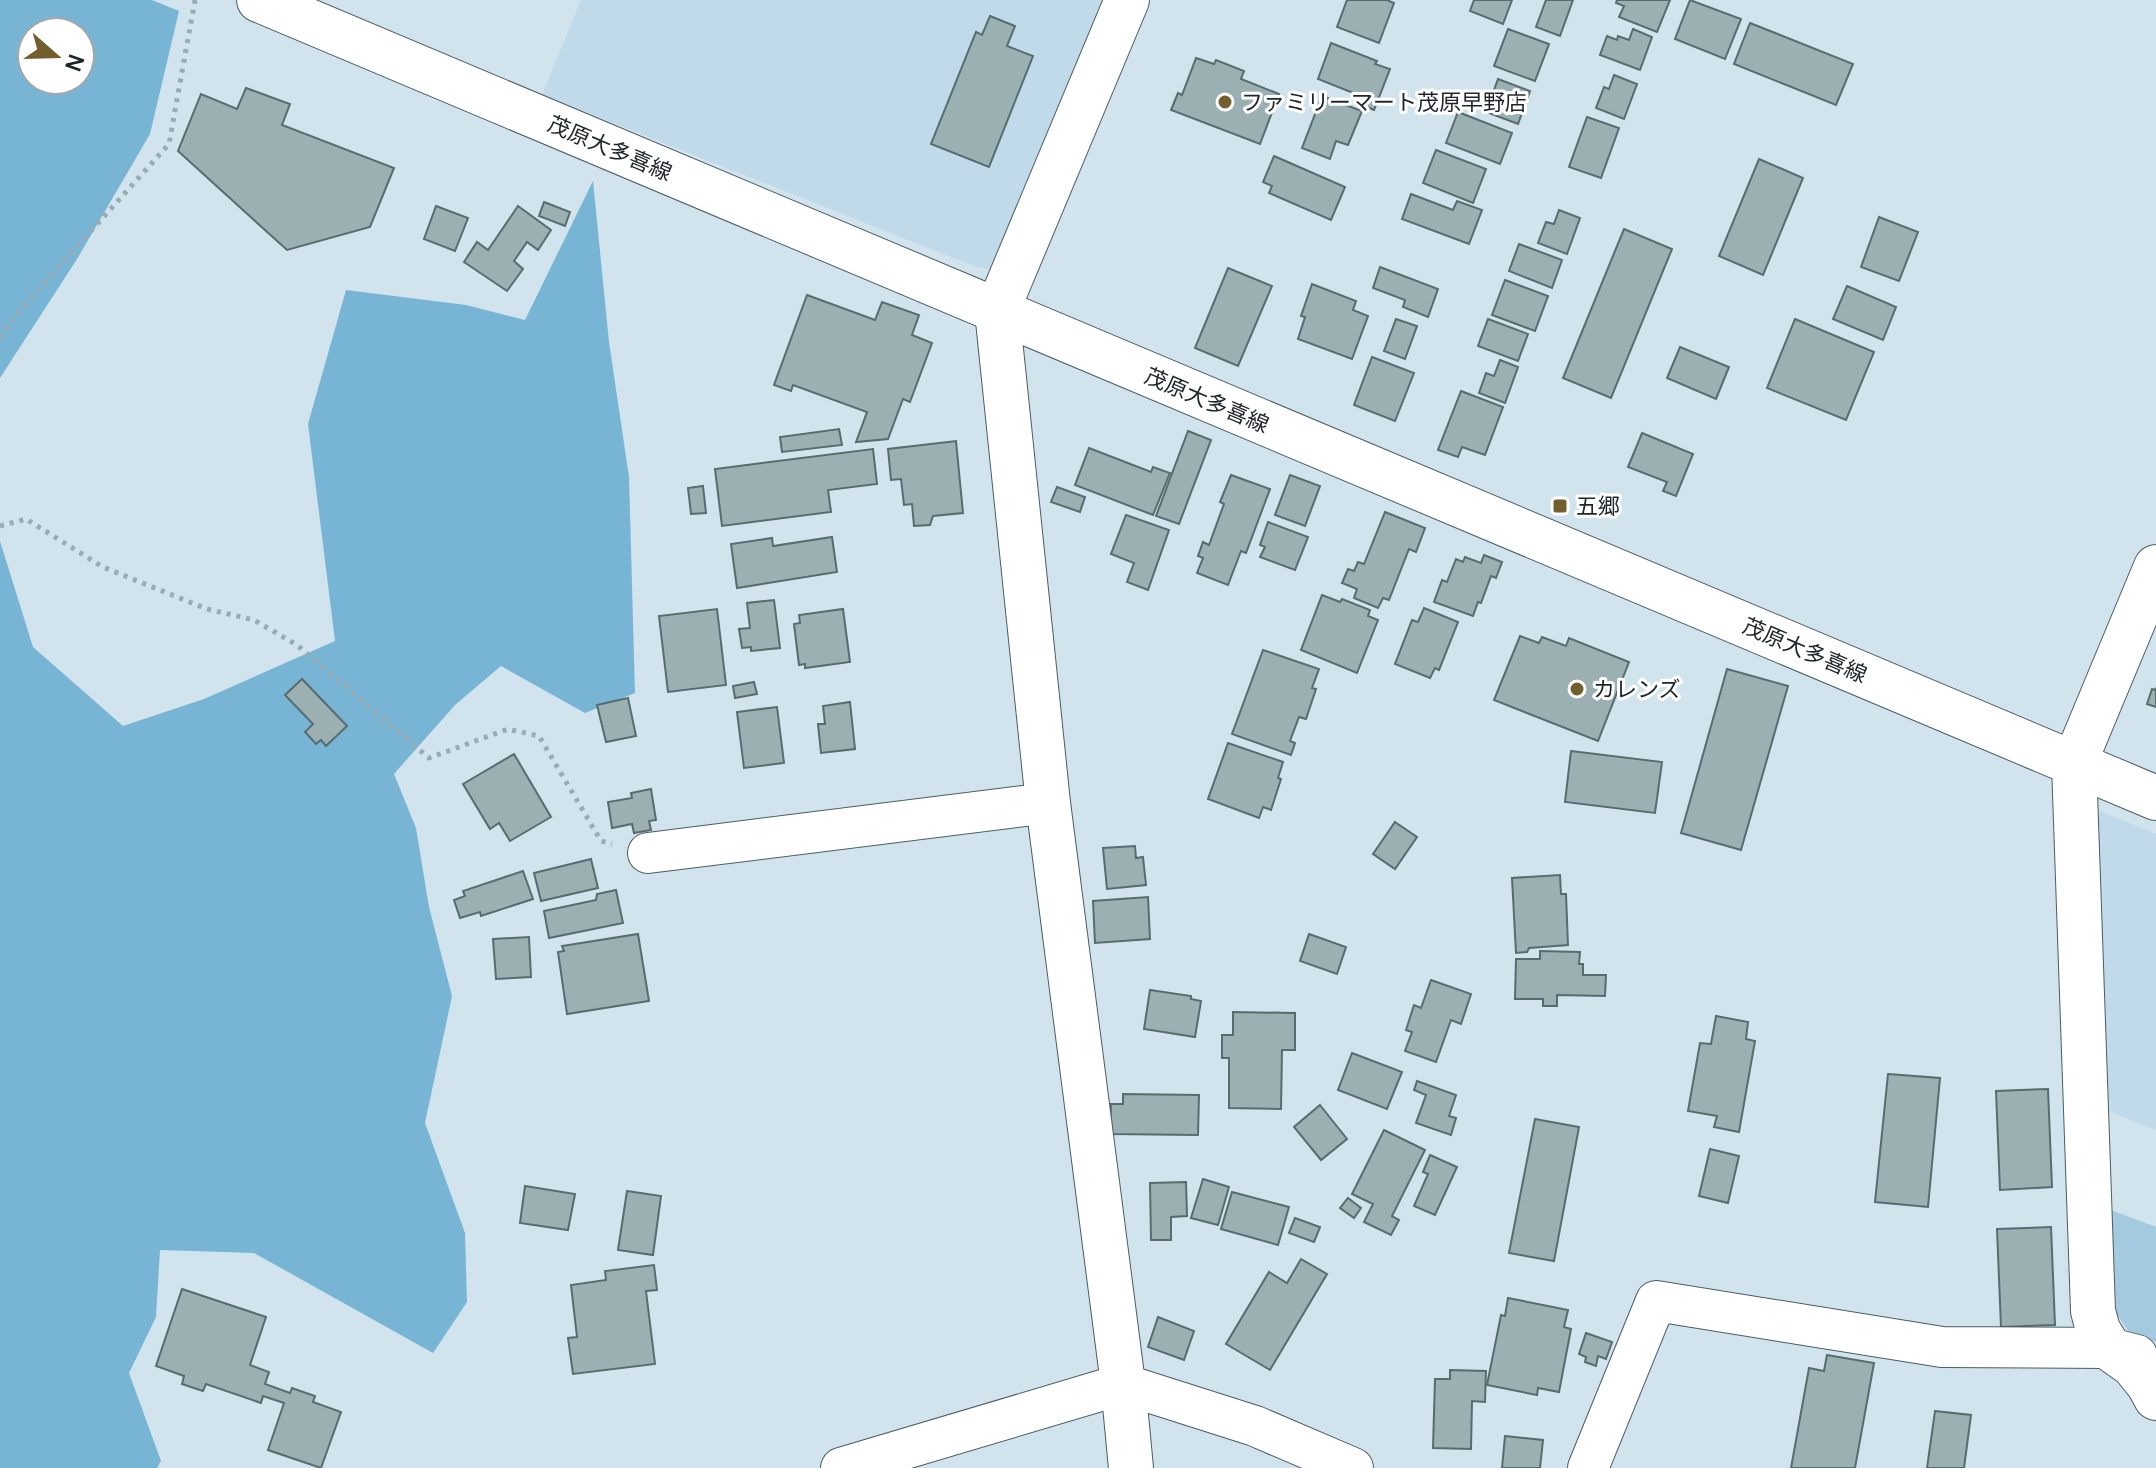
<svg xmlns="http://www.w3.org/2000/svg" width="2156" height="1468" font-family="Manrope,'Noto Sans JP',sans-serif">
<style>
.built{fill:#c1dae9}
.green{fill:#a4cadf}
.forest{fill:#78b4d3;fill-rule:evenodd}
.building{fill:#9ab0b2;stroke:#576c6e;stroke-width:2}
.lines{fill:none;stroke-linecap:round;stroke-linejoin:round}
.street-casing{stroke:#4b5c65;stroke-width:42}
.secondary-casing{stroke:#4b5c65;stroke-width:46}
.primary-casing{stroke:#4b5c65;stroke-width:46}
.path{stroke:#9aaab2;stroke-width:5;stroke-dasharray:4 6;stroke-linecap:butt}
.street{stroke:#fff;stroke-width:40}
.secondary{stroke:#fff;stroke-width:44}
.primary{stroke:#fff;stroke-width:44}
.poi-dot{fill:#735e2d;stroke:#fff;stroke-width:3}
.labels{text-anchor:middle;stroke-width:6;stroke-linejoin:round;paint-order:stroke}
.poi-label{font-size:22px;fill:#1e2529;stroke:#fff;text-anchor:start}
.street-label{font-size:22px;fill:#1e2529;stroke:#fff}
</style>
<rect width="100%" height="100%" fill="#d1e4ee"/>
<g class="built">
<path d="M581,0H1107L995,271L974,266L542,95Z"/>
<path d="M2095,809L2156,834V1130L2106,1110Z"/>
</g>
<path class="green" d="M2111,1210L2156,1227V1342L2128,1331L2116,1313Z"/>
<g class="forest">
<path d="M0,0H152L179,11L150,134L77,259L0,378ZM80,32V80H32V32Z"/>
<path d="M593,181L609,342L629,477L635,693L585,713L501,666L455,705L394,774L416,828L429,907L452,996L425,1123L465,1233L467,1302L433,1353L254,1253L160,1250L156,1317L129,1373L161,1461L157,1468H0V541L33,647L123,726L204,699L335,641L308,424L346,290L466,305L525,320Z"/>
</g>
<g class="building">
<path d="M1347,0H1387L1394,3L1379,43L1337,27Z"/>
<path d="M1474,0H1512L1503,24L1470,11Z"/>
<path d="M1546,0H1573L1560,36L1536,27Z"/>
<path d="M1617,0H1670L1657,32L1619,17L1624,6L1616,3Z"/>
<path d="M1690,0L1741,19L1725,59L1675,39Z"/>
<path d="M990,16L1015,26L1007,46L1033,56L989,167L931,144L976,32L982,35Z"/>
<path d="M1750,23L1853,64L1836,105L1734,64Z"/>
<path d="M1508,29L1549,44L1535,81L1494,66Z"/>
<path d="M1633,29L1652,37L1640,70L1600,55L1607,36L1617,40L1618,36L1629,40Z"/>
<path d="M1331,43L1377,61L1375,64L1390,69L1374,110L1358,104L1361,96L1318,79Z"/>
<path d="M1196,58L1214,64L1216,60L1244,71L1241,79L1279,94L1260,144L1171,110L1178,93L1182,95Z"/>
<path d="M1614,75L1637,84L1624,119L1596,108L1604,87L1609,89Z"/>
<path d="M1498,79L1530,91L1518,124L1486,112Z"/>
<path d="M246,88L290,104L282,125L394,168L370,227L287,250L178,151L201,94L237,109Z"/>
<path d="M1322,96L1362,111L1348,145L1336,141L1330,159L1302,148Z"/>
<path d="M1458,112L1512,133L1500,164L1446,143Z"/>
<path d="M1587,117L1619,128L1601,178L1569,167Z"/>
<path d="M1436,150L1486,169L1473,203L1423,183Z"/>
<path d="M1274,156L1345,187L1331,220L1269,193L1272,186L1263,182Z"/>
<path d="M1759,159L1803,178L1763,275L1719,256Z"/>
<path d="M1411,194L1453,210L1457,201L1482,210L1469,244L1402,219Z"/>
<path d="M544,202L570,212L565,226L539,216Z"/>
<path d="M436,206L468,218L455,251L424,239Z"/>
<path d="M518,206L551,230L538,250L527,242L514,261L523,269L507,291L464,262L477,242L488,250Z"/>
<path d="M1559,210L1580,218L1567,254L1538,243L1546,222L1554,224Z"/>
<path d="M1879,217L1918,232L1899,281L1861,267Z"/>
<path d="M1624,229L1672,249L1611,398L1563,378Z"/>
<path d="M1519,244L1562,260L1552,288L1509,271Z"/>
<path d="M1380,267L1438,289L1428,317L1403,307L1405,300L1373,288Z"/>
<path d="M1228,268L1272,286L1238,366L1195,348Z"/>
<path d="M1505,280L1548,296L1535,331L1492,315Z"/>
<path d="M1312,284L1356,301L1353,310L1368,316L1352,359L1298,339L1305,317L1301,316Z"/>
<path d="M1847,286L1896,307L1883,340L1833,319Z"/>
<path d="M807,295L875,320L882,302L919,315L912,335L932,343L910,402L903,399L888,439L856,442L867,412L793,385L791,391L774,385Z"/>
<path d="M1396,319L1417,326L1405,359L1384,351Z"/>
<path d="M1488,319L1528,334L1518,361L1478,346Z"/>
<path d="M1795,319L1874,352L1846,420L1767,388Z"/>
<path d="M1680,347L1729,367L1716,399L1667,378Z"/>
<path d="M1372,357L1414,373L1395,421L1354,405Z"/>
<path d="M1500,360L1518,367L1505,403L1479,393L1486,373L1494,376Z"/>
<path d="M1461,391L1503,407L1485,455L1462,447L1458,457L1438,450Z"/>
<path d="M839,429L842,445L782,452L780,437Z"/>
<path d="M1188,431L1211,440L1179,524L1156,516Z"/>
<path d="M1642,433L1693,454L1676,496L1663,491L1667,482L1628,467Z"/>
<path d="M956,441L963,513L933,516L930,525L914,526L912,504L904,505L901,479L891,480L888,449Z"/>
<path d="M1089,448L1151,472L1153,467L1170,473L1153,515L1075,485Z"/>
<path d="M873,449L877,484L828,490L831,512L722,526L715,469Z"/>
<path d="M1231,475L1270,489L1246,553L1241,551L1228,585L1197,573L1203,558L1198,556L1203,542L1209,545L1224,504L1220,502Z"/>
<path d="M1290,475L1320,486L1305,526L1275,515Z"/>
<path d="M703,486L706,513L691,514L688,488Z"/>
<path d="M1057,487L1085,497L1080,512L1051,502Z"/>
<path d="M1385,512L1425,528L1416,552L1409,549L1389,600L1383,598L1378,608L1354,598L1357,589L1342,583L1348,569L1354,571L1358,562L1364,564Z"/>
<path d="M1126,515L1169,530L1148,590L1127,582L1134,563L1111,554Z"/>
<path d="M1268,522L1308,537L1295,570L1260,557L1265,547L1260,545Z"/>
<path d="M832,537L837,572L737,588L731,544L772,538L773,546Z"/>
<path d="M1484,555L1502,562L1496,578L1491,576L1481,603L1478,602L1473,616L1434,602L1442,580L1447,582L1456,559L1463,562L1465,557L1481,563Z"/>
<path d="M1322,595L1340,602L1342,599L1370,610L1368,616L1378,620L1357,673L1301,650Z"/>
<path d="M774,600L780,648L751,651V647L742,648L739,629L750,628L747,603Z"/>
<path d="M1424,608L1458,622L1439,670L1435,668L1430,678L1395,664L1412,620L1418,622Z"/>
<path d="M717,609L726,685L668,692L659,616Z"/>
<path d="M843,609L850,662L805,668V664L799,665L794,624L800,623L799,615Z"/>
<path d="M1520,636L1539,643L1542,637L1566,646L1569,638L1629,662L1598,741L1494,700Z"/>
<path d="M1263,650L1319,669L1312,688L1316,689L1306,719L1299,717L1290,741L1295,743L1291,755L1232,734Z"/>
<path d="M1727,669L1788,686L1741,850L1681,833Z"/>
<path d="M302,679L347,726L326,746L321,740L316,744L305,732L313,724L285,695Z"/>
<path d="M754,682L757,694L735,698L733,686Z"/>
<path d="M2156,688V707L2147,704L2152,689L2155,690Z"/>
<path d="M628,698L636,736L606,742L597,705Z"/>
<path d="M850,702L855,749L821,753L818,724H825L823,706Z"/>
<path d="M777,707L784,763L744,768L737,712Z"/>
<path d="M1228,743L1283,762L1278,778L1281,779L1271,810L1263,807L1259,818L1208,799Z"/>
<path d="M1571,751L1662,762L1655,813L1565,802Z"/>
<path d="M514,754L551,817L510,841L499,823L490,829L463,784Z"/>
<path d="M651,789L656,820L649,821L651,830L634,833L632,824L612,828L608,802L632,798L631,793Z"/>
<path d="M1395,822L1417,837L1395,869L1373,854Z"/>
<path d="M1135,846L1136,858L1143,857L1146,885L1107,889L1103,848Z"/>
<path d="M591,859L598,888L541,901L534,873Z"/>
<path d="M523,871L533,899L481,916L480,912L460,918L454,900L465,896L463,891Z"/>
<path d="M1560,875L1561,894H1566L1568,945L1529,948L1527,952L1516,953L1512,878Z"/>
<path d="M616,890L623,923L549,938L544,911L596,900L597,894Z"/>
<path d="M1148,897L1150,939L1095,943L1093,901Z"/>
<path d="M638,934L649,1001L567,1014L558,952L564,951L562,946Z"/>
<path d="M1309,934L1346,947L1337,974L1300,961Z"/>
<path d="M529,937L531,977L496,979L493,939Z"/>
<path d="M1540,951L1580,952L1579,964H1583V975H1606L1605,996L1557,995V1006H1543V999H1515L1516,959H1540Z"/>
<path d="M1431,980L1471,994L1461,1024L1451,1020L1436,1062L1405,1051L1412,1032L1406,1030L1414,1005L1421,1008Z"/>
<path d="M1150,990L1191,996V999L1201,1001L1195,1037L1144,1029Z"/>
<path d="M1233,1012L1295,1013V1050H1282L1281,1109L1229,1108V1058H1222V1035H1233Z"/>
<path d="M1716,1016L1748,1022L1746,1039L1755,1041L1739,1132L1714,1127L1717,1116L1688,1111L1700,1043L1711,1044Z"/>
<path d="M1352,1053L1402,1072L1387,1109L1338,1090Z"/>
<path d="M1888,1074L1940,1078L1928,1207L1875,1202Z"/>
<path d="M1417,1081L1456,1095L1449,1116L1456,1118L1451,1135L1416,1123L1426,1095L1414,1090Z"/>
<path d="M2048,1089L2052,1187L2000,1190L1996,1091Z"/>
<path d="M1123,1094L1199,1095L1198,1135L1110,1134L1111,1104H1123Z"/>
<path d="M1320,1105L1347,1139L1321,1160L1294,1127Z"/>
<path d="M1535,1119L1579,1127L1554,1261L1509,1253Z"/>
<path d="M1384,1130L1425,1150L1392,1216L1399,1220L1391,1235L1364,1222L1373,1204L1352,1194Z"/>
<path d="M1710,1149L1739,1156L1728,1203L1699,1196Z"/>
<path d="M1430,1155L1457,1167L1435,1215L1414,1206L1428,1174L1423,1172Z"/>
<path d="M1203,1179L1229,1187L1218,1225L1191,1218Z"/>
<path d="M1186,1182L1187,1216L1171,1217V1240H1151L1150,1183Z"/>
<path d="M525,1186L575,1194L568,1230L520,1223Z"/>
<path d="M627,1191L661,1196L653,1255L618,1250Z"/>
<path d="M1232,1192L1289,1207L1278,1245L1221,1229Z"/>
<path d="M1348,1198L1361,1208L1354,1218L1340,1208Z"/>
<path d="M1295,1218L1320,1227L1314,1242L1289,1233Z"/>
<path d="M2051,1227L2055,1325L2001,1327L1997,1229Z"/>
<path d="M1301,1259L1327,1274L1270,1370L1226,1344L1269,1272L1287,1283Z"/>
<path d="M654,1265L657,1290L646,1291L655,1364L573,1374L568,1338L577,1337L571,1285L606,1280L605,1271Z"/>
<path d="M182,1289L266,1317L250,1365L269,1372L265,1384L290,1393L292,1388L315,1396L313,1402L341,1412L321,1468L268,1450L284,1403L263,1396L261,1403L206,1384L203,1391L182,1384L184,1376L156,1366Z"/>
<path d="M1508,1298L1568,1310L1564,1327L1571,1329L1559,1392L1538,1388L1537,1395L1487,1385L1501,1315L1505,1316Z"/>
<path d="M1158,1317L1194,1331L1184,1360L1148,1347Z"/>
<path d="M1586,1333L1612,1342L1606,1359L1598,1356L1596,1366L1585,1362L1586,1357L1579,1354Z"/>
<path d="M1827,1355L1874,1363L1855,1468H1791L1809,1368L1824,1371Z"/>
<path d="M1450,1370L1486,1371L1485,1402L1472,1401L1471,1449L1433,1448L1435,1379H1450Z"/>
<path d="M1935,1411L1971,1415L1964,1468H1927Z"/>
<path d="M1505,1436L1543,1440L1540,1468H1502Z"/>
</g>
<g class="lines">
<defs>
<g id="street">
<path d="M648,853L1048,803"/>
<path d="M841,1468L1123,1384L1255,1426L1353,1468"/>
<path d="M1588,1468L1656,1301L1942,1347L2109,1348L2137,1355"/>
</g>
<g id="secondary">
<path d="M1127,0L997,311L1048,803L1123,1384L1131,1468"/>
<path d="M2156,567L2074,764L2093,1311L2098,1330L2109,1348L2133,1365L2149,1385L2156,1398"/>
</g>
<path id="primary" d="M259,0L2156,798"/>
</defs>
<use href="#street" class="street-casing"/>
<use href="#secondary" class="secondary-casing"/>
<use href="#primary" class="primary-casing"/>
<g class="path">
<path d="M0,338L9,324L46,281L169,144L195,0"/>
<path d="M0,526L26,519L103,567L207,609L254,620L297,645L429,758L508,729L539,736L601,841L612,844"/>
</g>
<use href="#street" class="street"/>
<use href="#secondary" class="secondary"/>
<use href="#primary" class="primary"/>
</g>
<g class="poi-dot">
<circle cx="1225" cy="102" r="8"/>
<rect x="1552" y="498" width="16" height="16" rx="4"/>
<circle cx="1577" cy="689" r="8"/>
</g>
<g class="labels">
<g class="poi-label">
<text x="1241" y="110">ファミリーマート茂原早野店</text>
<text x="1576" y="514">五郷</text>
<text x="1593" y="697">カレンズ</text>
</g>
<g class="street-label">
<text transform="translate(610 148) rotate(23)" y="8">茂原大多喜線</text>
<text transform="translate(1207 400) rotate(23)" y="8">茂原大多喜線</text>
<text transform="translate(1805 650) rotate(23)" y="8">茂原大多喜線</text>
</g>
</g>
<g transform="translate(56 56) rotate(110)"><circle r="38" fill="#ffffff" stroke="#a5a8a9" stroke-width="2"/>
<path d="M0-6L14 30L0 20L-14 30Z" fill="#735e2d"/>
<text y="-12" font-size="22" font-weight="bold" text-anchor="middle" fill="#1e2529">N</text>
</g>
</svg>
